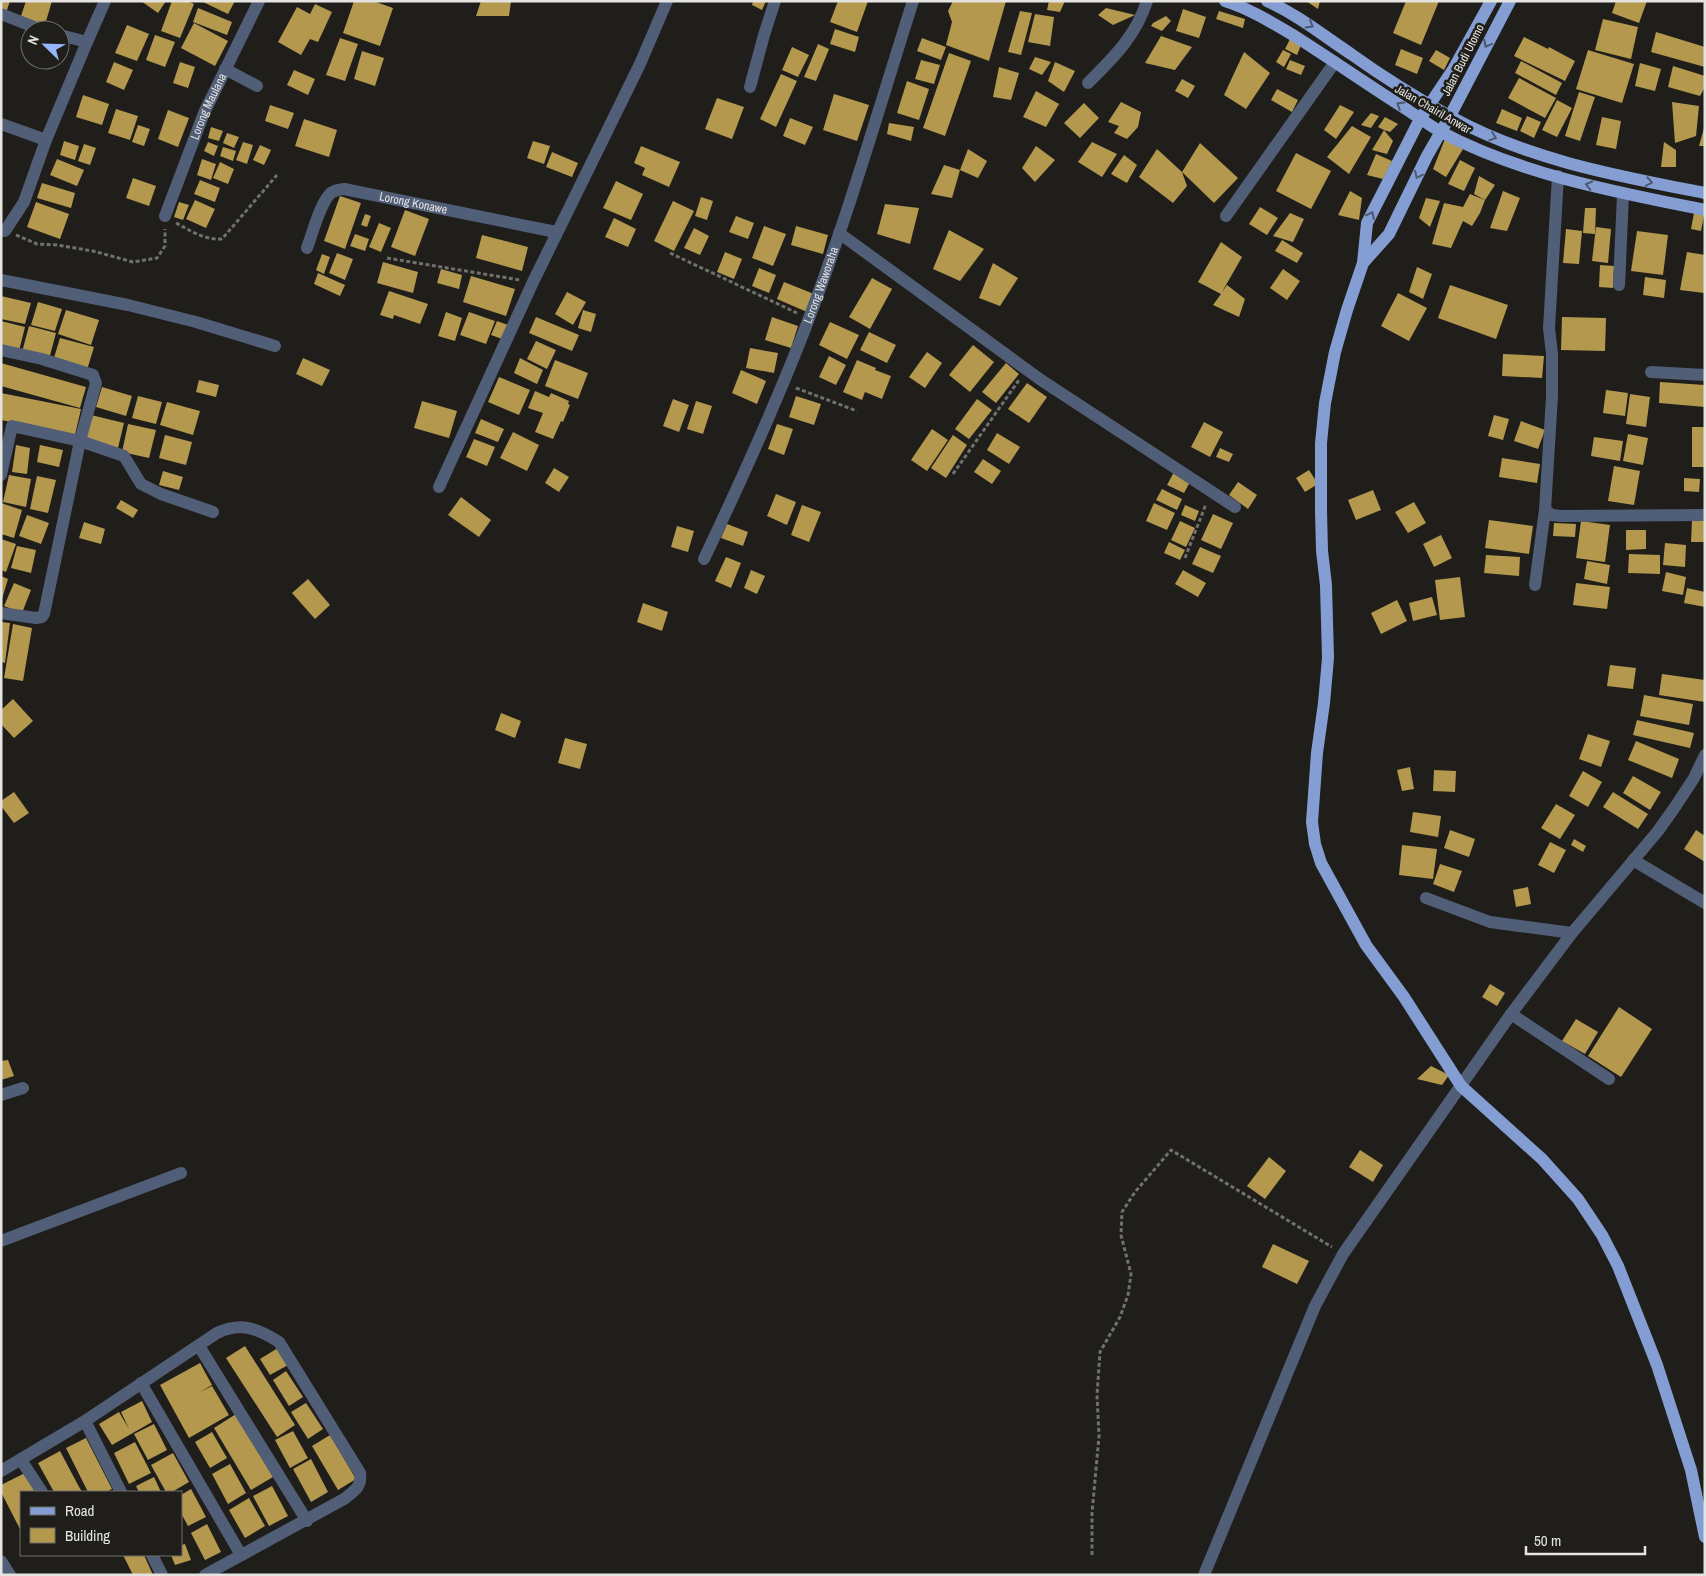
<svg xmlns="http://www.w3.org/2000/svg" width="1706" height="1576" font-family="'Archivo Narrow',sans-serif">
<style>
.building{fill:#b4984d}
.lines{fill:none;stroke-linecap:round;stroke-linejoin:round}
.path{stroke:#71706c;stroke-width:3;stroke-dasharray:4 2.5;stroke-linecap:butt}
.minor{stroke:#515e78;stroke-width:12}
.major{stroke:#849ed4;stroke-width:12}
.oneway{stroke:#4c586e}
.labels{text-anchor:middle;stroke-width:5;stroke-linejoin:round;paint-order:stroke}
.street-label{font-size:12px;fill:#e5e4e1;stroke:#1f1e1a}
</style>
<rect width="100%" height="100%" fill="#1f1e1a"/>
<g class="building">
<path d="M1,1H10L6,13L1,10Z"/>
<path d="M26,1H52L44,28L21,16Z"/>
<path d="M141,1H166L158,13Z"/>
<path d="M172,1H187L194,4L180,38L161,31Z"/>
<path d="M201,1H235L228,14Z"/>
<path d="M354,1H373L393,8L380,46L343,33Z"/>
<path d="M481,1H511L509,16H476Z"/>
<path d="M753,1H766L762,10L752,5Z"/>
<path d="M838,1H868L857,32L830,22Z"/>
<path d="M953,1H1006L989,61L946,45L952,22L948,11Z"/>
<path d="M1049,1H1065L1060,12L1047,10Z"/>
<path d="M1306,1H1320L1318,9Z"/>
<path d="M1406,1H1439L1421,45L1393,33Z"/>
<path d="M1616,1H1647L1639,23L1612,13Z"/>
<path d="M315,4L332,12L318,42L310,39L301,55L278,42L297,7L310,14Z"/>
<path d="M198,8L232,22L227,35L193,22Z"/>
<path d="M1106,8L1135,15L1113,25L1098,15Z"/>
<path d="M1183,9L1206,17L1199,38L1176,31Z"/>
<path d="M1020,11L1032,13L1021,55L1008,52Z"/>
<path d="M1219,11L1245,19L1243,28L1216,19Z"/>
<path d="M1035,14L1054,17L1050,46L1028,42Z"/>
<path d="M1166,16L1171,21L1162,31L1151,26L1153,23Z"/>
<path d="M1603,19L1638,27L1631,59L1595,50Z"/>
<path d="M194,23L228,41L215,66L181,48Z"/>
<path d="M127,25L149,34L137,61L115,53Z"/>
<path d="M835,29L859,37L855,52L830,44Z"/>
<path d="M1656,32L1705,47V67L1651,52Z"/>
<path d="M155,35L175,42L165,67L146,60Z"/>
<path d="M1161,36L1192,47L1175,70L1145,63Z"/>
<path d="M1524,37L1548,49L1549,47L1575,61L1565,81L1514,56Z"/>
<path d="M340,38L358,44L345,81L326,75Z"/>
<path d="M922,38L946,47L941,60L917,51Z"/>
<path d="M1290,39L1301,45L1297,55L1285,49Z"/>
<path d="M818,44L829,49L816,81L804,77Z"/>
<path d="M792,47L809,55L798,77L782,70Z"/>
<path d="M1401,49L1423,58L1417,74L1395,65Z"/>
<path d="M1283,50L1291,54L1284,67L1276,62Z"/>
<path d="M1436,50L1450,58L1444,70L1429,61Z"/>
<path d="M1588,50L1634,64L1622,103L1576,89Z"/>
<path d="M362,51L384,58L375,86L354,79Z"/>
<path d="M1244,52L1270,73L1246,109L1224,95Z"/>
<path d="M949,53L971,61L945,136L923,128Z"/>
<path d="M1035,57L1051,62L1042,75L1029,69Z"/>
<path d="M921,60L940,65L934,84L915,79Z"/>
<path d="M1290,60L1305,66L1301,75L1286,69Z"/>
<path d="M1521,61L1562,83L1556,95L1515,73Z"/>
<path d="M114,62L133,70L124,90L106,82Z"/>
<path d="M180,62L195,67L188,88L173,83Z"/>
<path d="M1055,62L1075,71L1064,92L1048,81Z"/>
<path d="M1640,63L1661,69L1655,91L1635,86Z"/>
<path d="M1673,66L1705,76V87L1700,96L1668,87Z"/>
<path d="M999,67L1019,73L1011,100L993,97Z"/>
<path d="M294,70L315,79L308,95L287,85Z"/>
<path d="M781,74L797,81L776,127L760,119Z"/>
<path d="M1519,78L1556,98L1545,118L1508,98Z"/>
<path d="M1182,79L1195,86L1188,98L1175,91Z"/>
<path d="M907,81L929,89L919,120L897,113Z"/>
<path d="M1277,89L1298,100L1292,112L1271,100Z"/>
<path d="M1036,91L1059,104L1046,127L1023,117Z"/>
<path d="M1579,92L1595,97L1580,141L1565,136Z"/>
<path d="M834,94L869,105L857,141L823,130Z"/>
<path d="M83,95L109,104L102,125L76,117Z"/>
<path d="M717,98L744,107L732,139L705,129Z"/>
<path d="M1557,100L1572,108L1557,137L1542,130Z"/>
<path d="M1121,102L1141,112L1138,127L1127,139L1114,133L1119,126L1108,122Z"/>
<path d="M1672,102L1699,106L1696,136L1675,143Z"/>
<path d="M1084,103L1099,118L1080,138L1064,123Z"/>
<path d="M270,105L294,113L288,129L265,121Z"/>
<path d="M1340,105L1354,112L1336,139L1324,130Z"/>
<path d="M116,109L138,116L130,140L108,133Z"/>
<path d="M1502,109L1522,118L1517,131L1496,123Z"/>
<path d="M168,110L189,118L178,147L158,139Z"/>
<path d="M1371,113L1379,116L1371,128L1361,125Z"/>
<path d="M1527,116L1541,122L1534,138L1520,131Z"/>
<path d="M1385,117L1398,124L1390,132L1384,130L1393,141L1387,154L1372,150L1384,130L1378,127Z"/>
<path d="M1602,117L1621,121L1616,149L1596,145Z"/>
<path d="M790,118L813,127L805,145L783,136Z"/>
<path d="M304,119L337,130L329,157L295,146Z"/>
<path d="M889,123L914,127L911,141L887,134Z"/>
<path d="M138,125L150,129L144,146L132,142Z"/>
<path d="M1352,126L1371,137L1349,174L1327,157Z"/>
<path d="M211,127L223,131L219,141L208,138Z"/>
<path d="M1704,128L1705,146H1699Z"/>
<path d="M227,133L239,137L234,148L223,143Z"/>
<path d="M1445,139L1463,149L1446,177L1433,169Z"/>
<path d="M64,141L79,146L75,160L60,155Z"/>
<path d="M533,141L550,146L544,164L527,158Z"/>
<path d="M208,142L218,146L214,156L204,151Z"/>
<path d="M243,142L253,145L247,164L236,160Z"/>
<path d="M1092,142L1117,154L1102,177L1078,162Z"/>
<path d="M1664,142L1676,150V167H1661Z"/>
<path d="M1200,143L1238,178L1214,203L1182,172Z"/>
<path d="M84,144L96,148L90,165L78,161Z"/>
<path d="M260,145L271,150L264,165L253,160Z"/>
<path d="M641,146L680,162L669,187L642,175L645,168L634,163Z"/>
<path d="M1036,146L1055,160L1035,182L1022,168Z"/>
<path d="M223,147L236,151L233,161L220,156Z"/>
<path d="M968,149L987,161L978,178L960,170Z"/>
<path d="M1157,149L1182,172L1187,186L1173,203L1139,177Z"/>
<path d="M552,152L578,163L572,177L546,167Z"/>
<path d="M1296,153L1331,171L1311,209L1276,191Z"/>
<path d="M1376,154L1392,161L1383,179L1367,175Z"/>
<path d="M1124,155L1137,165L1127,183L1111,174Z"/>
<path d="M57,159L84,170L77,186L50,175Z"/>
<path d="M202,159L216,164L211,180L197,175Z"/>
<path d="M1460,160L1475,168L1464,191L1448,184Z"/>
<path d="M220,162L234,169L228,184L213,178Z"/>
<path d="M944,165L960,170L952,198L931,194Z"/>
<path d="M1479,176L1495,185L1485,200L1474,194Z"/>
<path d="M133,178L156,186L149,206L126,198Z"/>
<path d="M200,180L220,188L215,202L194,194Z"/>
<path d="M616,181L643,194L631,220L603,208Z"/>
<path d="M42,183L75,193L71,208L37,198Z"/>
<path d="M1350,191L1362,198L1359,220L1338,215Z"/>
<path d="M1503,191L1520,198L1507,231L1490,228Z"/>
<path d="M1470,194L1485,200L1480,213L1472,226L1463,221L1451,248L1432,244L1444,203L1463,207Z"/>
<path d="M340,196L361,203L345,249L324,241Z"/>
<path d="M701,197L713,201L707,220L695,216Z"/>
<path d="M1426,198L1440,201L1430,227L1419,218Z"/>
<path d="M195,200L215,209L206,228L186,219Z"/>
<path d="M673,201L694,211L674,251L654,241Z"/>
<path d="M36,202L69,214L60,239L27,227Z"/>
<path d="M179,202L189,205L183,220L174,217Z"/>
<path d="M885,204L919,208L910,244L877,234Z"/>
<path d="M1260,207L1278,218L1267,235L1249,224Z"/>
<path d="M1585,208H1596L1595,234L1583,233Z"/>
<path d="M405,210L429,219L415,256L391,247Z"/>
<path d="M1290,213L1304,219L1293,242L1273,236Z"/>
<path d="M1694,213L1704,215L1701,231L1691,229Z"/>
<path d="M365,214L371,216L367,227L361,225Z"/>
<path d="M736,216L754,223L748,239L729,232Z"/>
<path d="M614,218L636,229L628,247L605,237Z"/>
<path d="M379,223L391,228L381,252L369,247Z"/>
<path d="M764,226L786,234L773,266L752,258Z"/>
<path d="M796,226L828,235L823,254L791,245Z"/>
<path d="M1596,227L1611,229L1608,263L1592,261Z"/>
<path d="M694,228L709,236L700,255L684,248Z"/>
<path d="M1566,229L1582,231L1579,264L1563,263Z"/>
<path d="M949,230L984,249L960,281L933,269Z"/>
<path d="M1637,231L1668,235L1663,275L1631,271Z"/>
<path d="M355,234L369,239L365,251L350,246Z"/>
<path d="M482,235L528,247L522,271L476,258Z"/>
<path d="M1282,240L1303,253L1297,263L1275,251Z"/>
<path d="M1221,242L1242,257L1222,292L1227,285L1245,299L1239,317L1213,305L1221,294L1198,282Z"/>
<path d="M725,252L742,259L734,279L717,272Z"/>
<path d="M1687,252L1705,255L1704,293L1680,290Z"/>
<path d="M337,253L353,259L345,280L329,273Z"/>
<path d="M322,254L330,257L324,274L316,270Z"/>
<path d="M383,262L418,272L413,293L377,283Z"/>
<path d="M993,263L1018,278L1000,306L979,298Z"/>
<path d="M1600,265L1614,266L1613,288L1599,287Z"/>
<path d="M1417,267L1432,274L1423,299L1409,292Z"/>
<path d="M759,268L776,275L769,293L752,286Z"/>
<path d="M441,269L462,275L459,289L437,283Z"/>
<path d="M1283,269L1300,281L1287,300L1270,288Z"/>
<path d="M318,273L345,285L340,296L314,284Z"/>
<path d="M471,276L515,289L506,316L463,302Z"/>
<path d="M1645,277L1666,280L1664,298L1643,295Z"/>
<path d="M872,278L892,289L870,329L849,317Z"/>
<path d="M784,282L814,294L807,312L777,299Z"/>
<path d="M1450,285L1508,305L1496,339L1438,318Z"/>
<path d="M389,291L428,304L420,324L394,315L393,319L380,315Z"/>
<path d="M567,292L586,302L573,325L555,314Z"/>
<path d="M1398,293L1427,308L1409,341L1381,326Z"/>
<path d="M1,296L31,303L25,324L1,319Z"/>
<path d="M38,302L62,309L55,331L31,325Z"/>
<path d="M66,310L99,320L91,345L58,334Z"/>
<path d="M583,310L596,314L591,332L578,328Z"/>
<path d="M446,312L462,318L455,341L438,336Z"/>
<path d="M469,312L495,321L486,344L460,335Z"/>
<path d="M536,317L579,335L572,351L529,333Z"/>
<path d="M772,317L798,326L791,348L765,340Z"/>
<path d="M1562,317L1606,318L1605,351L1561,350Z"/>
<path d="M1,321L25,327L19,351L1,347Z"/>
<path d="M497,321L511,326L505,340L491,335Z"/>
<path d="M830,322L859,335L847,359L819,345Z"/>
<path d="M29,326L56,333L49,359L22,352Z"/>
<path d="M869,332L896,345L887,363L860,350Z"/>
<path d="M60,338L94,347L87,370L53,361Z"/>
<path d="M536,341L556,350L547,369L527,359Z"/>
<path d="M973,345L994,362L970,392L949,375Z"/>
<path d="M750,348L778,353L774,373L746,368Z"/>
<path d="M927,352L942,363L925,388L909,377Z"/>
<path d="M1503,354L1544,356L1542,378L1502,376Z"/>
<path d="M829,356L846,365L836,385L819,377Z"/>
<path d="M303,358L330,370L322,386L296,374Z"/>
<path d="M520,358L543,370L537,384L514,373Z"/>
<path d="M555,360L588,373L578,399L545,386Z"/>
<path d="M857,360L876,368L875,370L891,376L882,399L865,392L862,400L843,392Z"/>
<path d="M1,363L86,387L80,408L1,386Z"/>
<path d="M1006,363L1019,374L996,403L982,392Z"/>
<path d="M741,370L766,381L757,404L732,393Z"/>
<path d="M499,377L530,390L519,415L488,402Z"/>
<path d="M199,380L219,385L216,397L196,392Z"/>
<path d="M1660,382L1705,385V407L1659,403Z"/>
<path d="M1027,383L1047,397L1029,423L1008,409Z"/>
<path d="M102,387L132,396L126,416L96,407Z"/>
<path d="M1606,390L1628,393L1625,416L1603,413Z"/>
<path d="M535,391L549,397L551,393L569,401L568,404L570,405L563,422L561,421L553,439L535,432L543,413L528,408Z"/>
<path d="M1,393L81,409L75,435L1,420Z"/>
<path d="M1630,394L1650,397L1646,427L1626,424Z"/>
<path d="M138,396L162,402L156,424L132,418Z"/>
<path d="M796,396L821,404L814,425L789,417Z"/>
<path d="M673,399L689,405L679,432L663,426Z"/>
<path d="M977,399L992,410L969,439L955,429Z"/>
<path d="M422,401L457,411L449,438L414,428Z"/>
<path d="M696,401L712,406L703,434L687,429Z"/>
<path d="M167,402L200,411L193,435L160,425Z"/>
<path d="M91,415L124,423L118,448L85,440Z"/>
<path d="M1494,415L1509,419L1503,440L1488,436Z"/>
<path d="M481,419L504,429L498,442L475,433Z"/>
<path d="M1521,421L1545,430L1538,449L1514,441Z"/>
<path d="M1204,422L1223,432L1210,457L1191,447Z"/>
<path d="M128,424L156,430L149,458L122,452Z"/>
<path d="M777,424L793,429L784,455L768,449Z"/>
<rect x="1692" y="427" width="13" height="40"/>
<path d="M932,429L948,440L927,471L911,460Z"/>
<path d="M513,432L539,445L527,471L500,458Z"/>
<path d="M997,433L1020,447L1009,464L987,450Z"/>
<path d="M1628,434L1648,438L1643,465L1623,461Z"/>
<path d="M165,435L192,442L186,465L159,458Z"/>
<path d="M953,435L967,445L946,478L931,468Z"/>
<path d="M1594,437L1623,441L1620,461L1591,456Z"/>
<path d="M474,439L495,447L487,466L466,457Z"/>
<path d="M16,445L30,448L27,474L12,472Z"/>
<path d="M40,445L63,450L59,467L37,462Z"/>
<path d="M1220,448L1233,454L1229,462L1216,457Z"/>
<path d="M1502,458L1540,464L1537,483L1499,477Z"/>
<path d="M983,459L1001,471L992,484L974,472Z"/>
<path d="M1614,466L1640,471L1634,505L1608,501Z"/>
<path d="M554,468L569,477L559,492L545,483Z"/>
<path d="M1309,470L1318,484L1305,492L1296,478Z"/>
<path d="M163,471L183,477L179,490L159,485Z"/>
<path d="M1174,472L1191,480L1184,493L1167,485Z"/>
<path d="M9,475L31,479L26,507L3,502Z"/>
<path d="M37,476L56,480L48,513L30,509Z"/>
<path d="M1684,478L1700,479L1699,492L1684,491Z"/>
<path d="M1238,482L1257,495L1248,509L1229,495Z"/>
<path d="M1162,489L1182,499L1177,510L1156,500Z"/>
<path d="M1373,490L1381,510L1356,520L1348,500Z"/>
<path d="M776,494L796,502L787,525L767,516Z"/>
<path d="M461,497L491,520L479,537L448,515Z"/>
<path d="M121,500L138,510L133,518L116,508Z"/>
<path d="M1414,502L1426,523L1408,533L1395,512Z"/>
<path d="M1,503L22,510L14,538L1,534Z"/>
<path d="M1154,503L1175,513L1167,530L1146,521Z"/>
<path d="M802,505L821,512L809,542L791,535Z"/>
<path d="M1185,505L1199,511L1195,521L1181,515Z"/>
<path d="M1213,514L1233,523L1221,549L1201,540Z"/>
<path d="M27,515L49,523L41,544L19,536Z"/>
<path d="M1489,520L1533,526L1529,554L1485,548Z"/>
<path d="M1180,521L1195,528L1186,547L1171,540Z"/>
<path d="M1581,521L1610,525L1605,562L1576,558Z"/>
<path d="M1692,521H1705V542H1691Z"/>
<path d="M84,522L105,529L101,544L79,538Z"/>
<path d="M1554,523L1576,524L1575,537L1553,536Z"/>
<path d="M727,524L748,532L743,546L721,538Z"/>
<path d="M677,526L694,531L688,552L671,547Z"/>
<path d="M1626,530H1646V549L1626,550Z"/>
<path d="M1441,535L1452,558L1434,567L1423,544Z"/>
<path d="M1,539L16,544L6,572L1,570Z"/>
<path d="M1169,542L1185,550L1180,560L1164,553Z"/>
<path d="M1665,543L1686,545L1685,567L1663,565Z"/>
<path d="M17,546L36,550L31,573L11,568Z"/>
<path d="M1200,547L1221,556L1213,573L1192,564Z"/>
<path d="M1629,554L1660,555V574L1628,573Z"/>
<path d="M1486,555L1520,557L1519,576L1484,573Z"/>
<path d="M726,557L741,563L731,588L715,581Z"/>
<path d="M1587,561L1610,565L1607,584L1584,579Z"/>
<path d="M751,570L765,576L757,594L744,588Z"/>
<path d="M1183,570L1206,583L1198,597L1175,584Z"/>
<path d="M1666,572L1686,577L1683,595L1662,591Z"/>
<path d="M1,576L8,579L2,599H1Z"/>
<path d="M1460,577L1465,617L1440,620L1435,580Z"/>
<path d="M308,579L330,605L315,619L292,593Z"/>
<path d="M14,583L31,590L22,613L4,606Z"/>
<path d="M1576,583L1610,587L1607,609L1573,605Z"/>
<path d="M1687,588L1705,592V607L1684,603Z"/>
<path d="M1432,597L1437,615L1413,621L1409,603Z"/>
<path d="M1397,600L1407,621L1381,634L1371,613Z"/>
<path d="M643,603L668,612L662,631L637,622Z"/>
<path d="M1,622L10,623L5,663L1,662Z"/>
<path d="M13,624L32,628L23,681L4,678Z"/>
<path d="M1610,665L1636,668L1633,689L1607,686Z"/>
<path d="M1662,674L1705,680V702L1659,695Z"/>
<path d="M1644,695L1693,704L1689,725L1640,716Z"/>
<path d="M13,699L33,721L14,738L1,724V710Z"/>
<path d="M501,713L521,721L515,738L495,730Z"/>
<path d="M1637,720L1694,733L1690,748L1633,735Z"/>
<path d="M1588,734L1610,741L1601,767L1579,759Z"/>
<path d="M565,738L587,744L580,769L558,763Z"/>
<path d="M1636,741L1679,759L1672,778L1628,760Z"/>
<path d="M1410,767L1414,789L1402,791L1397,770Z"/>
<path d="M1434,770L1456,771L1455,792L1433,791Z"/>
<path d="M1583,771L1602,782L1588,807L1569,796Z"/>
<path d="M1633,776L1661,792L1650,810L1623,793Z"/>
<path d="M14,792L29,813L14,823L1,806V801Z"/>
<path d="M1613,792L1648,814L1638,829L1603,807Z"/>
<path d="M1556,804L1575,815L1560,839L1541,828Z"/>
<path d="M1413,812L1441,816L1438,837L1410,832Z"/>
<path d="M1450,830L1475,839L1469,857L1444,848Z"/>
<path d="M1696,830L1705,836V862L1684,849Z"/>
<path d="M1574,839L1586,846L1583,852L1571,845Z"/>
<path d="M1550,842L1566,850L1554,873L1538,865Z"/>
<path d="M1402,845L1437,849L1433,879L1399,875Z"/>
<path d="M1440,864L1462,871L1454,892L1433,884Z"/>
<path d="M1528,887L1531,904L1516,907L1513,890Z"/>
<path d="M1490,984L1505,993L1497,1006L1482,997Z"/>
<path d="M1619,1007L1652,1029L1621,1077L1588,1056Z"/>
<path d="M1576,1019L1598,1032L1585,1054L1562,1041Z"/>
<path d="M8,1060L14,1076L1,1080V1061Z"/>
<path d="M1431,1066L1449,1075L1442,1085L1417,1079Z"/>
<path d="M1360,1150L1383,1165L1373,1182L1349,1167Z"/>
<path d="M1269,1157L1286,1171L1265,1199L1247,1186Z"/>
<path d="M1273,1244L1309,1261L1297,1284L1262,1267Z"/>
<path d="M245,1346L295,1425L277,1437L226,1358Z"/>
<path d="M278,1348L288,1365L270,1375L260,1359Z"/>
<path d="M200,1363L212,1385L200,1392L212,1386L229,1415L189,1438L160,1385Z"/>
<path d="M286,1371L303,1397L289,1406L273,1380Z"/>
<path d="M142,1401L152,1422L112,1445L99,1424L119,1412L129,1429L121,1412Z"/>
<path d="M306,1403L323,1429L308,1439L291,1412Z"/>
<path d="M236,1414L273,1477L251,1490L214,1428Z"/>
<path d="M154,1424L167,1450L148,1460L134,1434Z"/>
<path d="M293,1431L308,1458L290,1468L275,1440Z"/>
<path d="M212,1432L227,1458L210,1468L195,1442Z"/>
<path d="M330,1435L356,1479L338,1490L312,1446Z"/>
<path d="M86,1438L112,1489L106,1492H88L66,1448Z"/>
<path d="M135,1442L151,1473L129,1484L114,1453Z"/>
<path d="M60,1451L78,1485L82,1492H54L38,1463Z"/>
<path d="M173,1453L189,1482L172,1492H166L151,1465Z"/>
<path d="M311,1459L328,1492L311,1502L293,1469Z"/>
<path d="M230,1464L246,1493L228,1504L212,1474Z"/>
<path d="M25,1473L35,1492H21V1531L1,1492V1485Z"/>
<path d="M154,1477L161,1492H139L136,1486Z"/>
<path d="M272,1486L288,1516L269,1526L253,1496Z"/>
<path d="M191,1489L206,1517L188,1526L181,1513V1495Z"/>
<path d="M249,1498L265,1526L245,1538L229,1510Z"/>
<path d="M207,1524L221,1552L205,1560L191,1533Z"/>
<path d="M185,1544L191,1560L175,1565L171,1555H181V1545Z"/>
<path d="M123,1555H144L153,1575H133Z"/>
</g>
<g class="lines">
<g class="path">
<path d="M176,223C191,231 204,240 222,239L277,175"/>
<path d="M16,235L37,244L57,245L93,251L133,262L157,258L165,246V229"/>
<path d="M670,253L797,313"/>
<path d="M387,258L520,280"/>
<path d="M796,388L857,411"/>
<path d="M953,474L1019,380"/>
<path d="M1185,558L1206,504"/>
<path d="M1092,1555V1513L1099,1436L1097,1395L1100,1352L1120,1317L1128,1295L1131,1274L1121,1235L1122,1212L1135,1192L1171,1150L1332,1247"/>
</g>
<g class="minor">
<path d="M1,14L42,30"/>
<path d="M87,42L105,1"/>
<path d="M225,69L257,86"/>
<path d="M1088,83C1113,58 1136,36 1147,1"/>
<path d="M750,87L764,35L775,1"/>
<path d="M1,124L46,140L24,202L5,231L1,230"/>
<path d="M46,140L87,42L60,35"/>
<path id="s1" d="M165,216L204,113L259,1"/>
<path d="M1226,216L1335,62"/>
<path d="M839,233L1041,380L1235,507"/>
<path id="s2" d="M307,248C313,232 319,207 329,195C333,190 338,190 344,189L556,232"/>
<path d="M1,280L128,305L196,322L275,346"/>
<path d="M1619,285L1623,194"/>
<path d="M1,350L42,359L93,375L96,383L80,441L44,614L42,617L36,618L1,613"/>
<path d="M1651,372L1705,375"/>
<path d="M1,475L12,426L80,441L124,456L141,484L161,494L213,512"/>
<path d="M439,487L533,282L640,64L667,1"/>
<path d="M1545,510L1552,515L1561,516L1705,515"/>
<path id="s3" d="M704,559C741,481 777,402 808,321C848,216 879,108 913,1"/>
<path d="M1535,585L1545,510L1552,396V354L1549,328L1558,176"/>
<path d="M1633,860L1705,903"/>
<path d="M1426,898L1490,922L1572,933"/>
<path d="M1511,1014L1609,1079"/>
<path d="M1,1095L23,1088"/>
<path d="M1,1241L181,1173"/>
<path d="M199,1346L307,1521"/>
<path d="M141,1383L241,1555"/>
<path d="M85,1421L121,1492"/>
<path d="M21,1460L42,1492"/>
<path d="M1,1471L85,1421L217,1333C241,1322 257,1328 279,1342L360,1473C362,1487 354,1491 344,1499L205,1575"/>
<path d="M152,1555L162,1575"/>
<path d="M1,1561L10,1575"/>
<path d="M1204,1575L1315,1306L1343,1254L1511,1014L1572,933L1658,831L1675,807L1694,778L1705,755"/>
</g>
<g class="major">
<path d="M1225,1C1250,9 1271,22 1293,35C1331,59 1368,85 1406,109C1418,117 1429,125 1441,132C1522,175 1616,192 1705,210"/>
<path d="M1267,1C1298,15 1324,36 1351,54C1383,77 1417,98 1451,117C1529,160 1618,176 1705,193"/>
<path d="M1491,1L1454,68L1420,119L1367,223L1363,263L1347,310L1335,352L1325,403L1321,443V510L1322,551L1326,585L1328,658L1324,703L1317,753L1312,822L1315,844L1321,863L1366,945L1404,997L1461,1086L1542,1159L1578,1199L1602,1235L1618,1266L1657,1365L1691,1470L1705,1537"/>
<path d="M1363,263L1389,234L1427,156L1450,116L1510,1"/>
</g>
</g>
<defs><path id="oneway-chevron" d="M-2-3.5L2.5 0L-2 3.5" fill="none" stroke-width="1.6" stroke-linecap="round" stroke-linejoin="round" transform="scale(1.25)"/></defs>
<g class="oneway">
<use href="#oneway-chevron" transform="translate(1310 25) rotate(30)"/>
<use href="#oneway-chevron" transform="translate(1487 44) rotate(118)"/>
<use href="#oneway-chevron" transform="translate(1400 105) rotate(-148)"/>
<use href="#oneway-chevron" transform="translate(1493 137) rotate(19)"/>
<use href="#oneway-chevron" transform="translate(1418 175) rotate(116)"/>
<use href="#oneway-chevron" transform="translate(1649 182) rotate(11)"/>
<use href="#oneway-chevron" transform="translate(1589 185) rotate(-166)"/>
<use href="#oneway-chevron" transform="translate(1371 215) rotate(-64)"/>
</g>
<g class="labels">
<g class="street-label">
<text transform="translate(1463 60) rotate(-63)" y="4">Jalan Budi Utomo</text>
<text dy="4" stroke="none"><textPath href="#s1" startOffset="118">Lorong Maulana</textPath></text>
<text transform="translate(1433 109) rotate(30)" y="4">Jalan Chairil Anwar</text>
<text dy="4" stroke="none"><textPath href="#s2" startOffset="145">Lorong Konawe</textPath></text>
<text dy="4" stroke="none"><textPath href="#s3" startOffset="298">Lorong Waworaha</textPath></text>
</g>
</g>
<rect width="1706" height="1576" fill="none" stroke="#e5e4e1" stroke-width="5"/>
<rect x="20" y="1491" width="162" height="65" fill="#1f1e1a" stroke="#6e6d6a"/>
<rect x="30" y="1507" width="25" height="8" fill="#849ed4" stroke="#6e6d6a"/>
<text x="65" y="1516" font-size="15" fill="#e5e4e1">Road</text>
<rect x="30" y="1528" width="25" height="15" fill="#b4984d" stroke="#6e6d6a"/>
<text x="65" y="1541" font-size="15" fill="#e5e4e1">Building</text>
<g transform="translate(45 45) rotate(293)"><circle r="24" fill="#1f1e1a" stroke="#6e6d6a"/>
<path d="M0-4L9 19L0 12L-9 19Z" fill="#95b6fd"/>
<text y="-8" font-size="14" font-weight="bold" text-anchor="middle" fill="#e5e4e1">N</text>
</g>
<path d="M1526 1546v8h119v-8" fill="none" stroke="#e5e4e1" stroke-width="2.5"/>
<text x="1534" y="1546" font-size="15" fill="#e5e4e1" stroke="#1f1e1a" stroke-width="4" paint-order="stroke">50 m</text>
</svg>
